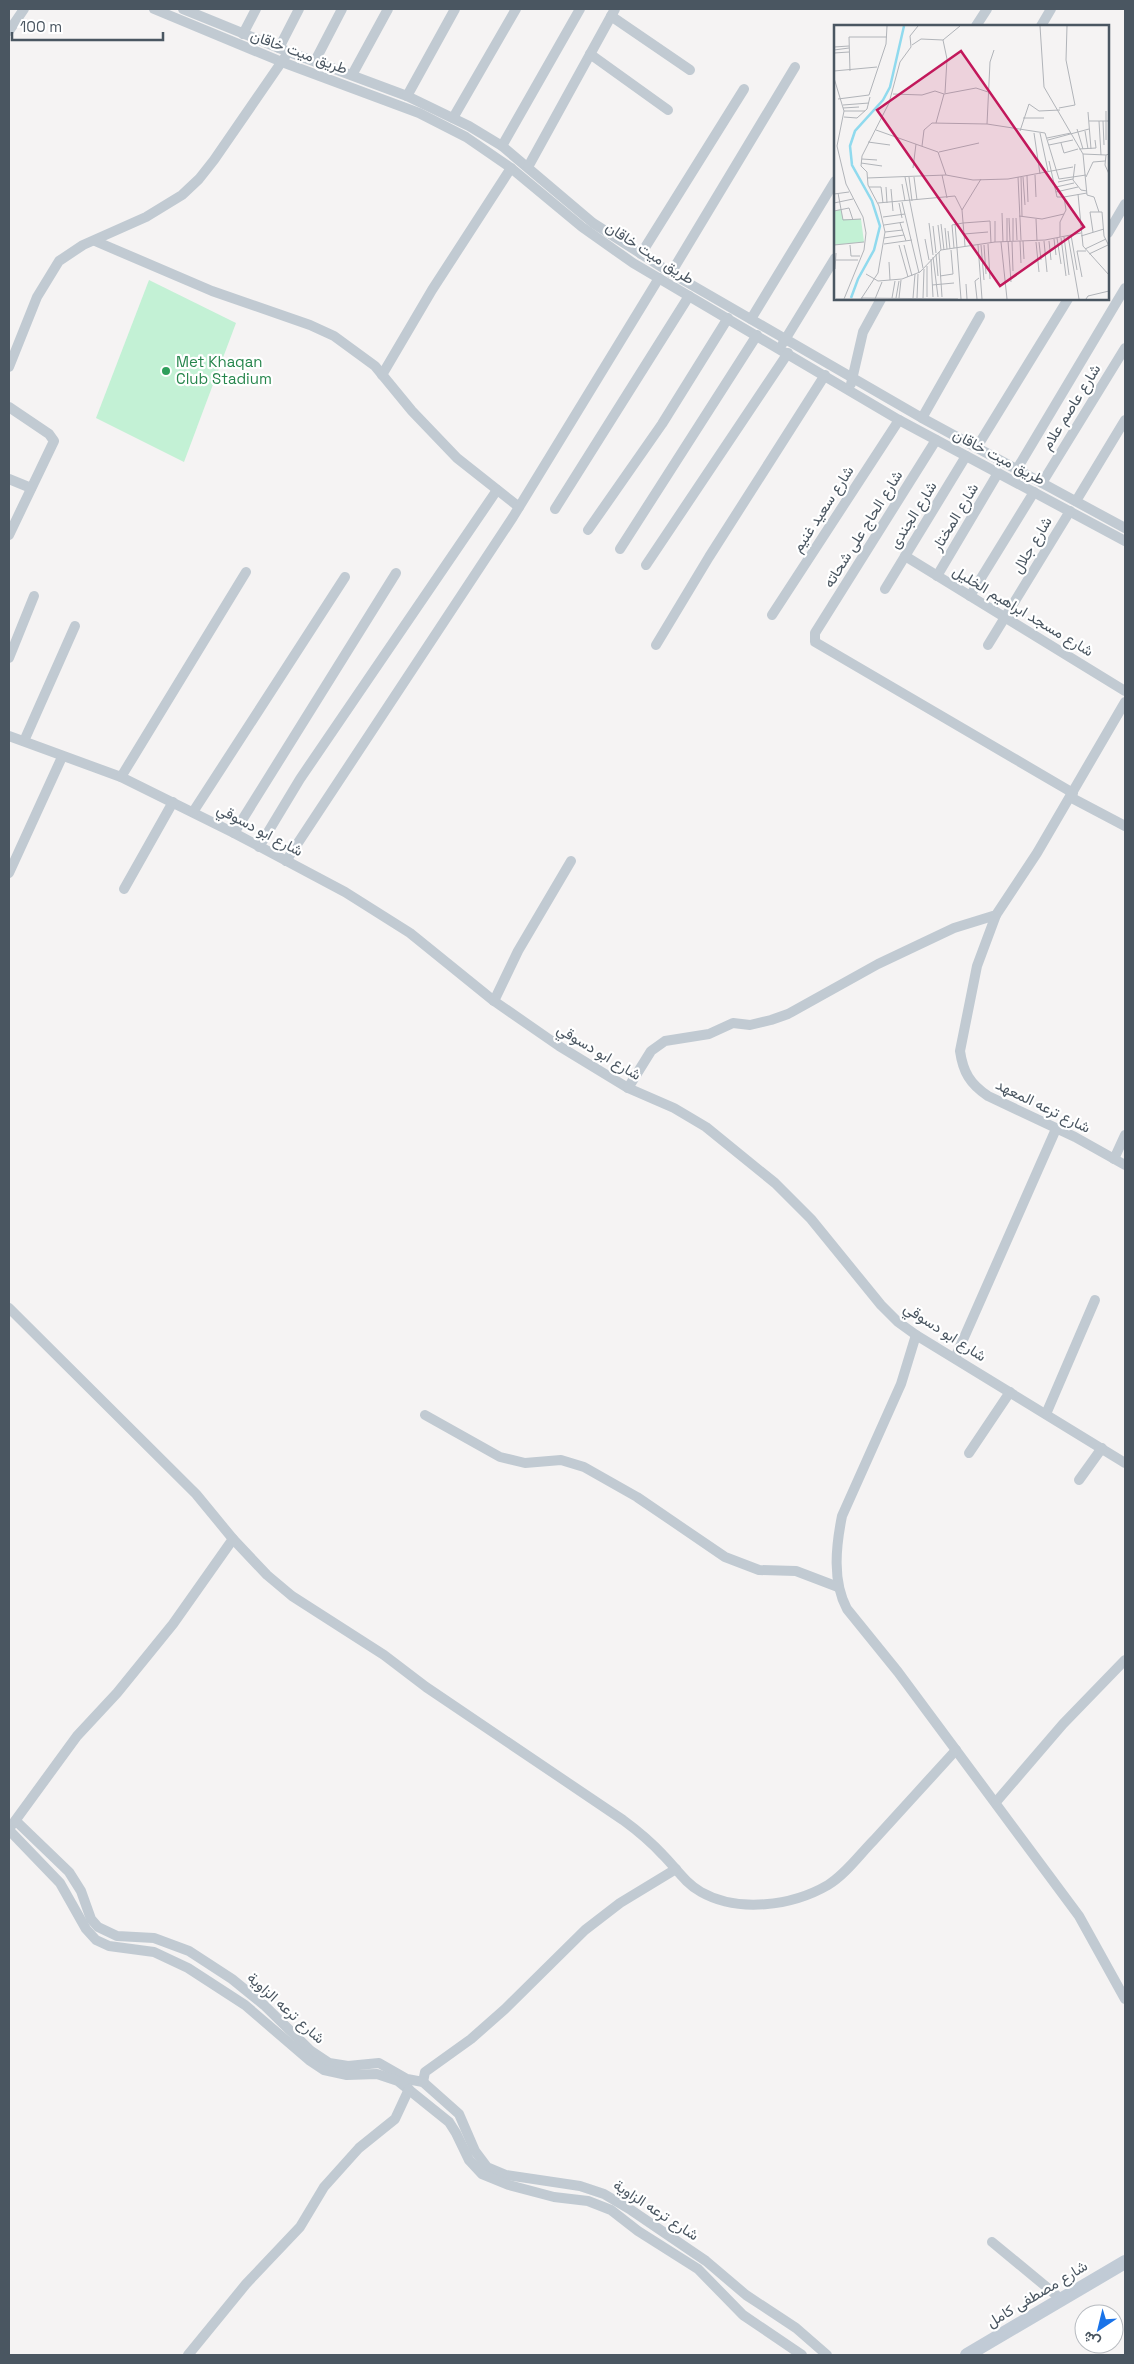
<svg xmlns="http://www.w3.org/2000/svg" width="1134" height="2364" font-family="'Space Grotesk',Vazirmatn,sans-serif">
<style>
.park{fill:#c3f1d5}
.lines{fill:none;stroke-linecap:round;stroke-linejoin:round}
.street{stroke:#c1cad2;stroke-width:10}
.secondary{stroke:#c1cbd6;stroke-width:14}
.leisure-dot{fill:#2e9e5b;stroke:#fff;stroke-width:2}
.labels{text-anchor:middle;stroke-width:4.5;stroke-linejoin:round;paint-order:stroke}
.street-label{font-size:15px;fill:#4a5661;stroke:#fff}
.leisure-label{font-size:15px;fill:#27864d;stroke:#fff;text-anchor:start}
.inset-river{fill:none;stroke:#90daee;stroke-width:2.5}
.inset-road{fill:none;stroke:#b1b4b9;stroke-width:1}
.view{fill:#c2185b;fill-opacity:0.15;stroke:#c2185b;stroke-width:2.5}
.inset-edge{fill:none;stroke:#4a5661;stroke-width:2.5}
</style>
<rect width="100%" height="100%" fill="#f5f3f3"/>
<path class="park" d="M149,280L236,323L184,462L96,418Z"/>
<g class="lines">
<g class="street">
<path d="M154,9L282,62L419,113L466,137L511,168L582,227L633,263L899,420L1125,541"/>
<path d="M183,9L289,52L407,96L469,126L502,146L593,223L671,273L922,418L1125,528"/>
<path d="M611,16L690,70"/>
<path d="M976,26L987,9"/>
<path d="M1041,26L1051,9"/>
<path d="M9,31L24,9"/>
<path d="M243,34L256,9"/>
<path d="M279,48L299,9"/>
<path d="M590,54L668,110"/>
<path d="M315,61L342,9"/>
<path d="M352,75L388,9"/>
<path d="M407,96L455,9"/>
<path d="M453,118L516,9"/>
<path d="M502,146L580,9"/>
<path d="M528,167L615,9"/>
<path d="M1108,233L1125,204"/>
<path d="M95,241L212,291L310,325L334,336L375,366L412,411L457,458L519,507"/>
<path d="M641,254L744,89"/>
<path d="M671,273L795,67"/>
<path d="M751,319L835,181"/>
<path d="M783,343L835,258"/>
<path d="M9,367L37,297L59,261L83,245L146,217L182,195L199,179L214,160L285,57"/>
<path d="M382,375L432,290L511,168"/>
<path d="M851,384L863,332L881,299"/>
<path d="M9,407L49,434L54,441L9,535"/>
<path d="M922,418L980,316"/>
<path d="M936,440L815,633V642L1073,793"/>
<path d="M977,447L1068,299"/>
<path d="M1017,469L1125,288"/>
<path d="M9,479L31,488"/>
<path d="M1042,483L1125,348"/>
<path d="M1076,501L1125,420"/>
<path d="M555,509L689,296"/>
<path d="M588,530L662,424L728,318"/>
<path d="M620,549L757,335"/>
<path d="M905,556L1125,691"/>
<path d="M646,565L788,353"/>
<path d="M937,576L998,473"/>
<path d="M885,589L966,456"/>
<path d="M970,596L1034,492"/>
<path d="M772,615L899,420"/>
<path d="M656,645L709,557L825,375"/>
<path d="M988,645L1070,511"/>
<path d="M9,658L34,596"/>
<path d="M9,736L121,777L234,833L345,892L410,933L494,1001L559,1046L628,1088L674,1108L706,1127L775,1183L811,1219L881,1305L898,1322L916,1335L1125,1463"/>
<path d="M24,741L75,626"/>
<path d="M121,777L246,572"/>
<path d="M1070,797L1125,826"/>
<path d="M193,812L345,577"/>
<path d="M234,833L396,573"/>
<path d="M259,847L300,779L497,490"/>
<path d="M286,861L513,517L659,278"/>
<path d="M9,873L62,757"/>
<path d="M124,889L173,802"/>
<path d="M996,915L977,966L960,1051C963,1072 970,1084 988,1096L1075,1137L1125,1165"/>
<path d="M494,1001L518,951L571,861"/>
<path d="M628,1088L651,1051L665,1041L709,1034L733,1023L750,1025L771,1020L788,1014L878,964L954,928L996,915L1037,853L1125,702"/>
<path d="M1114,1159L1125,1135"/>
<path d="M9,1308L196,1494L233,1539L173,1624L117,1693L77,1736L12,1825"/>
<path d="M916,1335L901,1384L842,1516C836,1546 832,1581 847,1609L898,1672L1079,1916L1125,1999"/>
<path d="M955,1358L1056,1129"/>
<path d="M1046,1414L1095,1300"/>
<path d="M425,1415L500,1457L525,1463L561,1460L584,1467L637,1497L725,1557L759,1570L796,1571L838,1587"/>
<path d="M969,1453L1010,1392"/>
<path d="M1079,1480L1102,1448"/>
<path d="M233,1539L267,1575L292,1596L384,1655L426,1687L623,1820C638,1831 651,1842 663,1855C676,1868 685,1883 701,1892C738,1913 792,1906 828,1885C846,1874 860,1854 874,1840C901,1810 929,1780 956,1750"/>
<path d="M996,1802L1063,1724L1125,1660"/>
<path d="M16,1821L69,1872L81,1891L91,1919L98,1927L117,1936L154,1938L189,1951L232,1979L264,2005L311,2051L329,2063L348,2066L379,2063L407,2079L423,2082L459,2114L475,2151L487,2167L506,2175L580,2186L604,2194L631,2210L706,2261L746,2295L796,2328L827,2355"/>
<path d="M9,1830L60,1883L86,1929L96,1940L109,1946L154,1952L188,1968L245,2005L309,2060L324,2070L347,2075L377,2074L398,2081L449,2122L456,2133L469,2160L482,2174L509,2185L554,2197L588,2201L611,2210L638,2231L698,2269L743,2315L802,2355"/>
<path d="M423,2082L425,2072L471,2039L505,2009L585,1930L620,1903L676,1869"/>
<path d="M992,2242L1061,2299"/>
<path d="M188,2355L246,2284L300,2227L324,2187L359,2148L395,2119L409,2089"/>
</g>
<path class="secondary" d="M967,2355L1125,2262"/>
</g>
<circle class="leisure-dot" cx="166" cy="371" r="5"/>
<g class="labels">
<g class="street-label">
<text transform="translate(299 52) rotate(20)" y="5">طريق ميت خاقان</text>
<text transform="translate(650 253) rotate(33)" y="5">طريق ميت خاقان</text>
<text transform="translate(1071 407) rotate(-58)" y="5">شارع عاصم علام</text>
<text transform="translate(999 457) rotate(28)" y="5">طريق ميت خاقان</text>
<text transform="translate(823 509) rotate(-57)" y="5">شارع سعيد غنيم</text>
<text transform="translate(913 515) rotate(-58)" y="5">شارع الجندى</text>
<text transform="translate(955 517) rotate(-59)" y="5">شارع المختار</text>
<text transform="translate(863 529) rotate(-58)" y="5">شارع الحاج على شحاته</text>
<text transform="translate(1032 545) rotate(-59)" y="5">شارع جلال</text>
<text transform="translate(1023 611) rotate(31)" y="5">شارع مسجد ابراهيم الخليل</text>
<text transform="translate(260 830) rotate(28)" y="5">شارع ابو دسوقي</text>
<text transform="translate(599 1052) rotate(31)" y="5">شارع ابو دسوقي</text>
<text transform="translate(1043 1106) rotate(26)" y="5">شارع ترعه المعهد</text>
<text transform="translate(945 1332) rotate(33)" y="5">شارع ابو دسوقي</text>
<text transform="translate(286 2008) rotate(42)" y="5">شارع ترعه الزاوية</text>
<text transform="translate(656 2210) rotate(33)" y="5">شارع ترعه الزاوية</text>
<text transform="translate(1037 2294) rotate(-31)" y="5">شارع مصطفى كامل</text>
</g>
<g class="leisure-label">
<text x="176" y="367">Met Khaqan<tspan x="176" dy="17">Club Stadium</tspan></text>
</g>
</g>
<g transform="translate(834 25)">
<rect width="275" height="275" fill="#f5f3f3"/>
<path d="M7,184L9,194H27L30,217L0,220V186Z" fill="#c3f1d5"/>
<path class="inset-river" d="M17,273L24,254L40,225L46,201L38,176L18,140L16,121L21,106L49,75L56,62L70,1"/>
<path class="inset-road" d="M206,1L210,62L249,129L253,170L260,172L265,187H268L270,211L275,221M109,15L113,34L111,68M78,20L87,14L109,15L126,1M0,22L15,21M0,25L15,23M160,25L156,37L153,99L211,108L225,154L252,150M0,28L15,27M0,46L43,42M16,46L15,12H53M0,53L10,86L3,121L12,159L29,192L32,208L30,225L10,274M59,69L88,70L101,66L110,69L142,63L154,67M4,74L35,70L52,19L53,1M9,80L35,78M9,83L25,82M225,83L241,80L232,35L233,1M10,86H31M272,86V115M254,87L257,124M10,92L23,93L33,84L36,72M189,93H210M255,96H275M265,96L267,130M269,96L270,120M102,98L110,69M275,102V129M243,104L249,124M42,105L104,127L112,150M186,106L195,79L205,86L226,85M251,106L254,124M200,108L206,149M206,108L214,146M213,113L237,108M214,115L255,104M34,117L56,120M227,118L230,128L244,124M215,120L239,115M88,121L90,105L98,98L153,99M245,124L262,123L261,115M105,127L145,118M249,129L272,130M275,129L272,130L271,140L275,149M28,134L43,135M215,136L223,172H230M27,138L48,141M241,139L239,155L247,165L253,166M79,143L82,119M108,150L113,173M201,150L202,172M193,151L194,177M71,152L89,243M75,152L78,176M80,152L83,175M184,152L187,215M187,152L188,191M189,152L191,180M252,152L259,137L271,136M33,153L112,150L139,155L174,154L239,142M224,157L239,154M68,159L71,176M35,162H47L49,178M52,162L53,178M222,162L240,158M57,164L59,186M222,167L244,162M4,168L9,195L27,194M0,169L15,167M244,169L249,221L275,250M68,177L85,248M0,178L19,174M44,178L121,171L128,185M65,178L68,193M0,186L15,183L19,195M168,188L169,217M185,191L208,194L230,189M49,192L71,189M173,193V216M175,193L176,216M179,193V216M182,193L183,215M202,194L203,216M161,196V217M66,198L72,216M95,198L99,230M129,198L156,196L157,218M107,199L110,225M121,199L123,223M50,200L70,197M104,200L107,225M99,201L102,228M111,203L113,224M114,206L116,224M51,207L69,205M259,207L256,187H265M130,209L154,207M237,210L243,245M234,211L245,274M247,211L270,204M226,212V197L232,185L230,172L253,168M230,212L235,250M50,213L70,210M223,213L227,239M227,213L232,251M91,214L95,235M220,214L222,230M174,216L177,257M186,216L187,238M189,216L190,234M210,216L213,247M215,216L217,235M167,217L173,274M178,217L179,246M202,217L205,247M205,217L207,235M50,219L78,215M154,219L156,254M0,220L30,217M16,220L17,231H26M65,220L74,252M70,220L78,251M144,220L148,274M147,220L150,255M150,220L152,249M131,221L128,185L147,154M120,223L118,200L129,198M123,223L127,274M251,224L272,214M105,227L108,272M102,229L104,251M255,229L274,220M99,232L104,272M97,234L99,272M0,235H24M55,237L56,255M93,241V272M1,244L2,228M32,249L44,256L68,254L86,247L107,225L161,217L211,215L247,208M106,251L119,249L117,225M248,252L243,226H252M132,259L133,274M98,260L120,258M27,273L124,274M58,273L61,256M62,273L65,256M65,273L67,255M79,273L81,249M83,273L84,249M89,273L90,244M2,274H29M27,274L44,248L51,207L45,181L34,160L33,147L27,141L28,131L55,78L66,37L77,22L76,11L84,1M41,274L48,257M143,274L141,256L145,253M252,274L254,271L275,266"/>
<path class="view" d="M127,26L250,202L166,261L43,85Z"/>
<rect width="275" height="275" class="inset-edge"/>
</g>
<rect width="1134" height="2364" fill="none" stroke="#4a5661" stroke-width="20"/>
<g transform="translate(1099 2329) rotate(215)"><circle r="24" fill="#ffffff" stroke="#b7bbc0"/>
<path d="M0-4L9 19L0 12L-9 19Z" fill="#1a73e8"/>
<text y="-8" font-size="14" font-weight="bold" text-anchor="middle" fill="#4a5661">ش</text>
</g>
<path d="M12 32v8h151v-8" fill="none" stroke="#4a5661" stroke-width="2.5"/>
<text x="20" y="32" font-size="15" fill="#4a5661" stroke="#ffffff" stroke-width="4" paint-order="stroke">100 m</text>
</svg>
